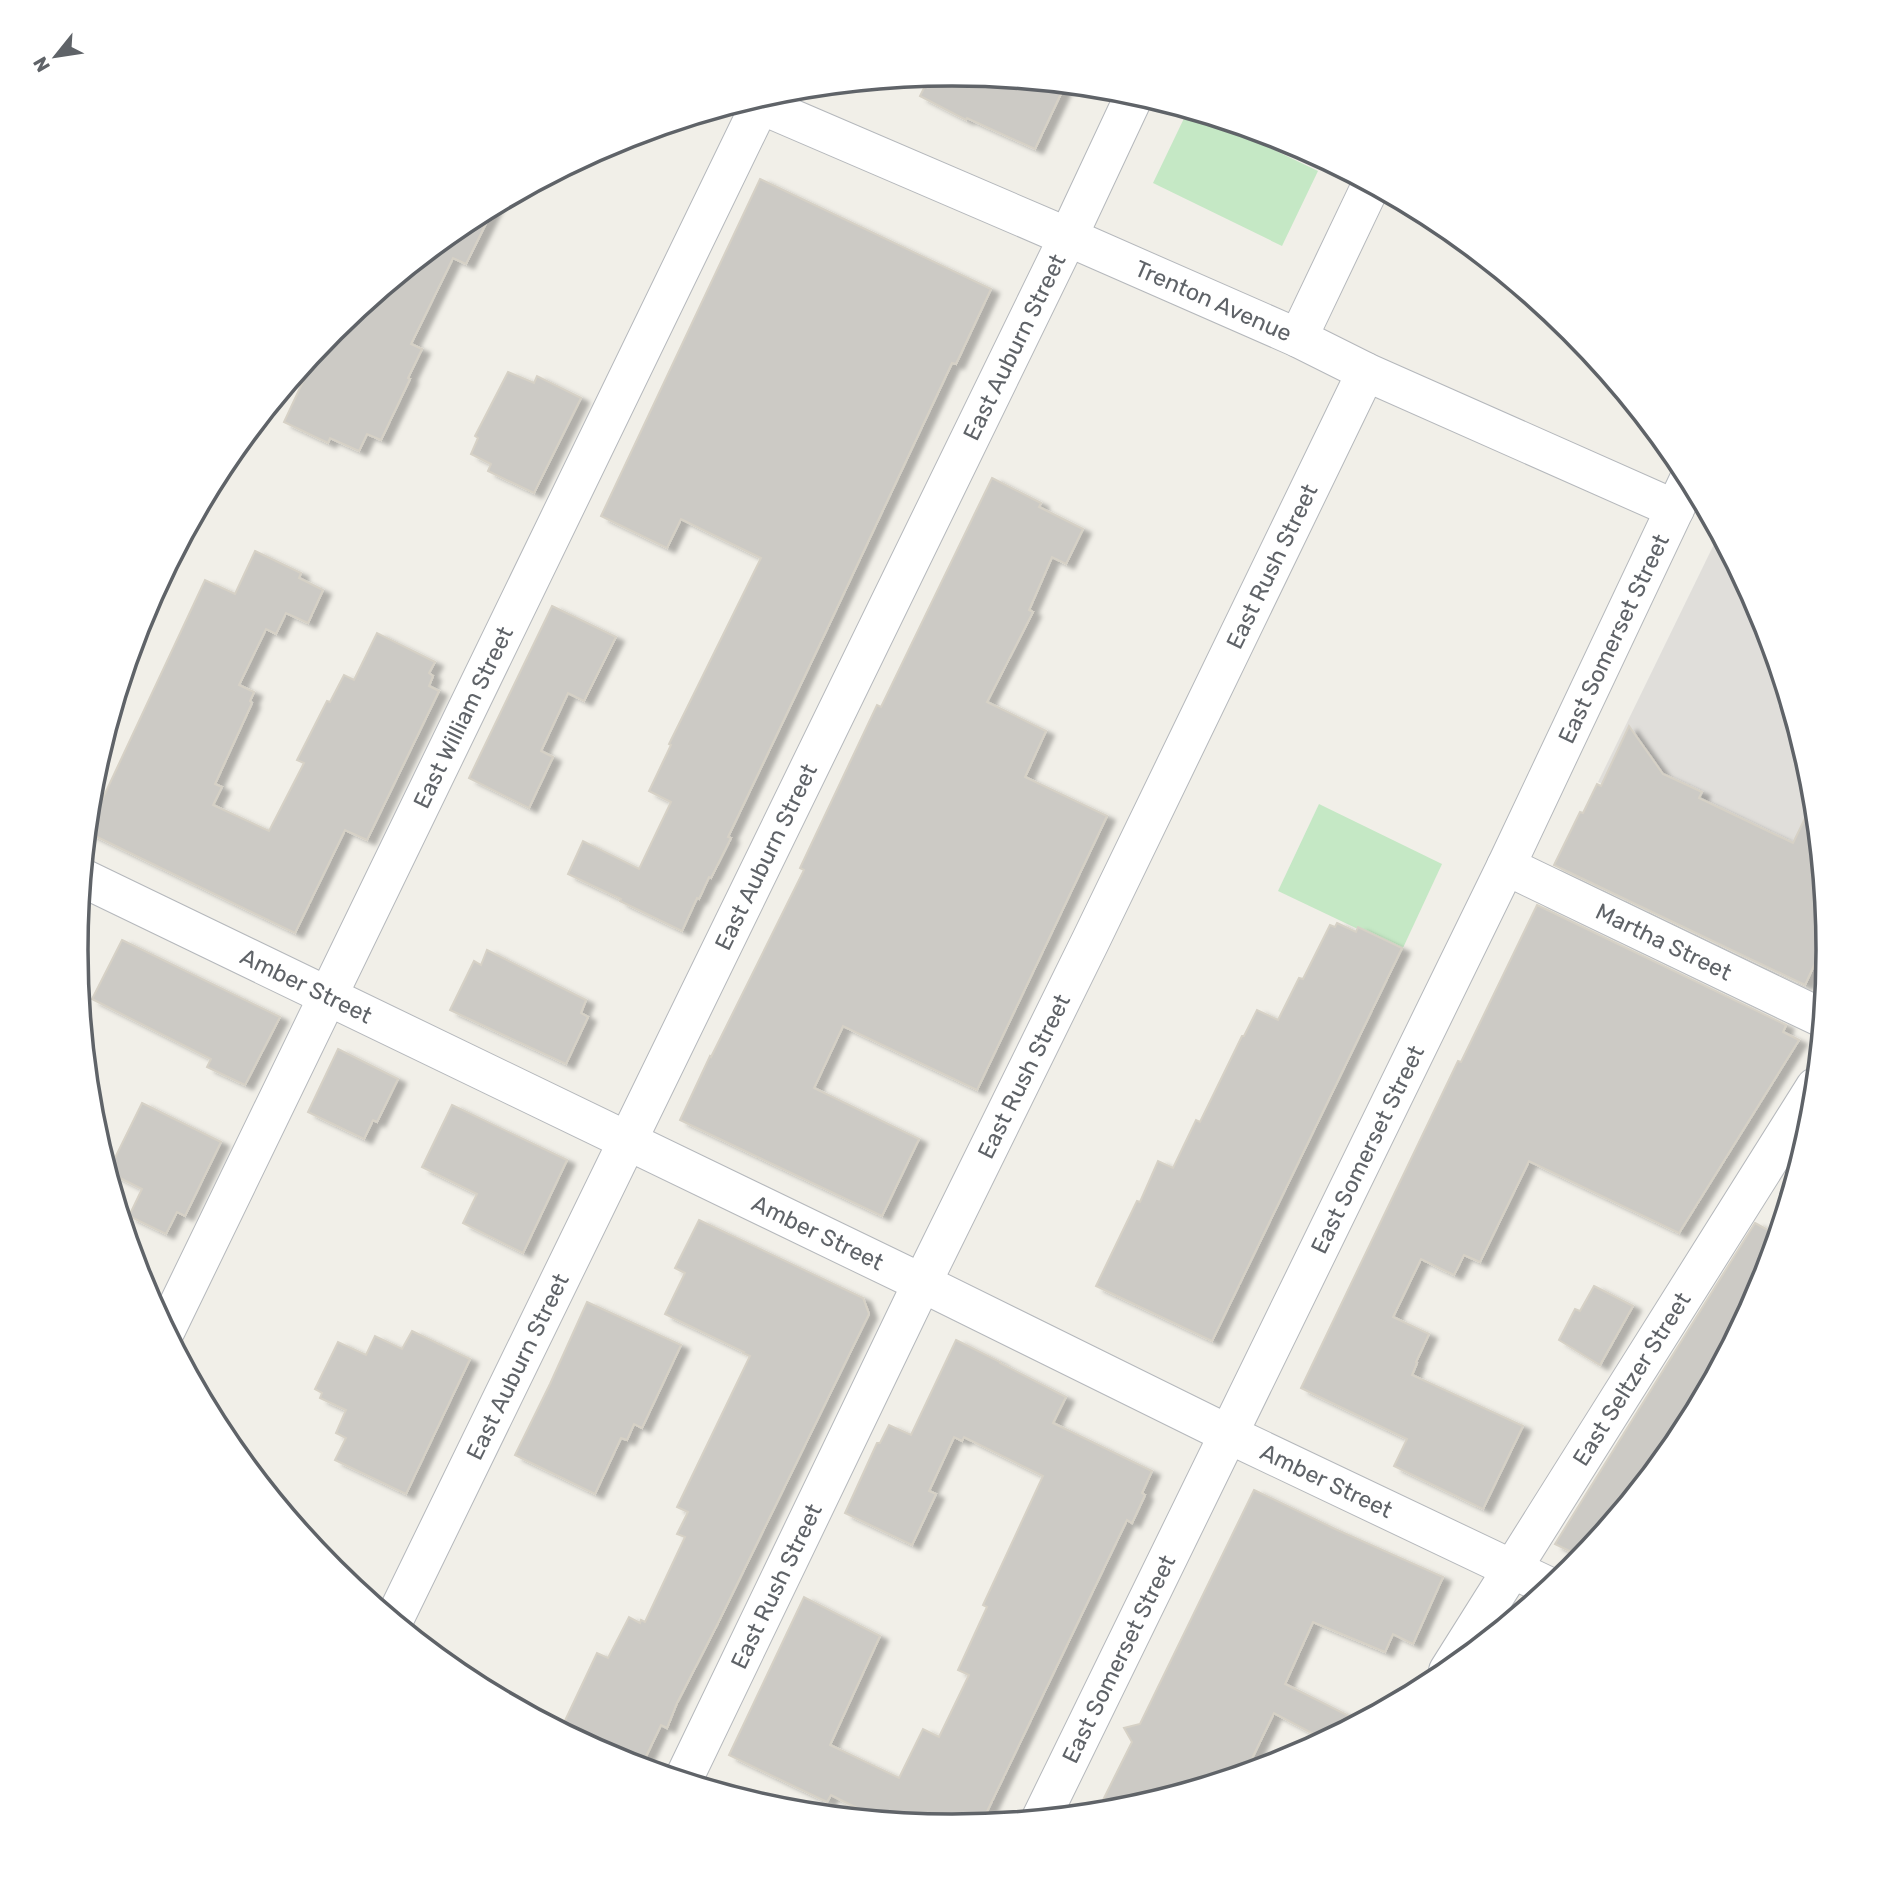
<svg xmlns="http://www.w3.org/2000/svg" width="1904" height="1900" font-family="Rubik,sans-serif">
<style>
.industrial{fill:#e0deda}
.green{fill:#c5e8c5}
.building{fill:#cccac5;stroke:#d6d1c6;stroke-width:2;filter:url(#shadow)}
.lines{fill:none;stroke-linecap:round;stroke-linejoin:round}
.minor-casing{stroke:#b5b8bc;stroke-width:40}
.minor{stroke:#fff;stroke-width:38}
.labels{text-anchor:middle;stroke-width:6;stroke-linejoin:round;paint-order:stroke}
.street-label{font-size:23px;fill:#5f6368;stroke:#fff}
.rim{fill:none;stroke:#5f6368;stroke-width:3.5}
</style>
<defs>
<filter id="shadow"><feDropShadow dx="8" dy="4.5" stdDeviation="2" flood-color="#0004"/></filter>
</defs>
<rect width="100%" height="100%" fill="#f1efe8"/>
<path class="industrial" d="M1719,534L1762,615L1812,779L1823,890L1598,782Z"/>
<g class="green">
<path d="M1188,110L1197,113L1318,171L1282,246L1153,183Z"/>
<path d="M1236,125L1288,140L1324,160L1321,166Z"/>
<path d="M1319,804L1442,864L1402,950L1278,891Z"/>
</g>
<g class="building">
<path d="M952,74L986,77L1065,85L1035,149L967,118L966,120L920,96L930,76Z"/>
<path d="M760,179L991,289L956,364L952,363L828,627L728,837L731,838L711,878L709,877L699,899L697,898L682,931L620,901L621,899L568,874L583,841L639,869L671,802L649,791L671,745L669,744L761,558L681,519L667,548L601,516Z"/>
<path d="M495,205L466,264L453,258L411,344L422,349L408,378L410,379L381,440L367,434L359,451L330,438L328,443L284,422L320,345L333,330L465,221Z"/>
<path d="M508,372L534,383L537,376L581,398L534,493L488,471L491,464L471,454L478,438L475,436Z"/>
<path d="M992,478L1041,503L1039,507L1083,529L1066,564L1052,557L1029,610L1033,612L987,702L1046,731L1025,777L1107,816L977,1090L843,1026L814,1088L919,1139L882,1216L680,1120L710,1056L711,1057L804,870L800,868L877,705L881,707Z"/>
<path d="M255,551L301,573L299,578L323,590L308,623L286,613L276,634L266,629L239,685L254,692L250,701L252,703L215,784L222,787L213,805L269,831L304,763L297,760L327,701L330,702L344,675L354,680L377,633L435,662L429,673L433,676L429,686L439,691L367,840L345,830L295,933L87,832L205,580L235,594Z"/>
<path d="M552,606L616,637L584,701L568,693L541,751L553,757L529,808L469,778Z"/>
<path d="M1629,726L1663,774L1702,792L1699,798L1793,843L1814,800L1827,937L1805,985L1554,865L1580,812L1583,813L1597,784L1601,786Z"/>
<path d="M1537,905L1786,1025L1783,1032L1799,1040L1679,1233L1529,1161L1480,1262L1464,1255L1454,1275L1421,1259L1393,1317L1429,1334L1416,1362L1417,1363L1412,1375L1523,1426L1483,1509L1394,1466L1407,1439L1301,1388L1458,1061L1461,1062Z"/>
<path d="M1337,923L1356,932L1358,927L1402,948L1212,1341L1096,1286L1137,1201L1140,1202L1158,1161L1173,1168L1196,1120L1200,1122L1242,1036H1244L1257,1010L1278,1020L1299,978L1303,979L1330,925L1335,927Z"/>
<path d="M122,940L280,1017L245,1085L207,1067L211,1059L92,999Z"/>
<path d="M487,950L586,1000L581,1013L588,1017L566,1064L450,1010L474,961L481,965Z"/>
<path d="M338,1049L398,1079L377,1122L373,1120L364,1139L308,1112Z"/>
<path d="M142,1103L221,1142L185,1216L177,1212L166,1234L129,1216L142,1189L108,1172Z"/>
<path d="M452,1105L567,1160L523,1253L463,1223L477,1194L422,1167Z"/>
<path d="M699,1220L863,1298L869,1314L718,1623L677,1703L667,1728L661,1725L641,1767L561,1729L597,1653L608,1658L629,1617L640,1623L641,1620L645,1622L685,1537L677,1534L688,1512L677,1507L750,1356L743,1353L744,1352L665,1314L685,1273L675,1268Z"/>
<path d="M1755,1223L1777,1235L1762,1286L1726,1348L1728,1349L1681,1437L1582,1557L1555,1544Z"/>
<path d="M1594,1286L1633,1306L1600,1365L1559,1340L1575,1309L1580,1311Z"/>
<path d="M587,1302L681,1345L642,1428L634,1424L627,1440L621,1438L595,1494L515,1455L550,1384Z"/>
<path d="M412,1331L470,1359L406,1494L335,1460L346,1438L336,1433L346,1410L320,1398L322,1393L315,1389L338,1342L366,1355L375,1336L402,1349Z"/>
<path d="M956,1340L1000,1362V1363L1066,1397L1053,1423L1152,1471L1142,1493L1145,1495L1132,1523L1127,1520L981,1824L952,1826L881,1820L831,1795L827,1802L729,1755L804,1597L880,1636L830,1745L899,1778L923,1729L939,1737L969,1675L958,1670L987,1607L983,1605L1043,1476L964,1437L962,1441L954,1437L929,1491L936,1494L912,1545L845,1513L877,1443H880L889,1425L911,1435Z"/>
<path d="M1254,1490L1335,1529L1443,1577L1413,1644L1393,1634L1385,1652L1313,1622L1285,1684L1359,1721L1325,1740L1274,1713L1245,1773L1123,1810L1097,1812L1132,1742L1124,1728L1140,1724Z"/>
</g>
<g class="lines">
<defs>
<g id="minor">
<path id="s1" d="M749,100L1068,237L1298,338L1366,372L1675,509"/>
<path d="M1298,338L1371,185"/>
<path id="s2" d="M1506,866L1822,1018"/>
<path id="s3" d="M83,878L922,1283L1228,1434L1550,1587"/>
<path id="s4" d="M166,1330L760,105"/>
<path id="s5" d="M394,1620L1068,237L1135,94"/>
<path id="s6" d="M1448,1671L1815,1087"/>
<path id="s7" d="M683,1780L922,1283L1090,942L1366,372"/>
<path id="s8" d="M1041,1818L1506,866L1689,479"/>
</g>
</defs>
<use href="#minor" class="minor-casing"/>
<use href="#minor" class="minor"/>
</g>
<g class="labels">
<g class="street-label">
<text dy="8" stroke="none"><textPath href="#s1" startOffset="506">Trenton Avenue</textPath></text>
<text dy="8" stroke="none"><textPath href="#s5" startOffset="1416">East Auburn Street</textPath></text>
<text dy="8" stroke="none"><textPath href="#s7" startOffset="1349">East Rush Street</textPath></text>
<text dy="8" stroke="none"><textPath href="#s8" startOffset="1311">East Somerset Street</textPath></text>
<text dy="8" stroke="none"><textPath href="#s4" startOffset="681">East William Street</textPath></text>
<text dy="8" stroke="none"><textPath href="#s5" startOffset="849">East Auburn Street</textPath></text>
<text dy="8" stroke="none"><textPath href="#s2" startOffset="175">Martha Street</textPath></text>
<text dy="8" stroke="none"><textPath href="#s3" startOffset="248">Amber Street</textPath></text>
<text dy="8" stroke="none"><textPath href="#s7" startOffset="782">East Rush Street</textPath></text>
<text dy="8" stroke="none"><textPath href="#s8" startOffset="744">East Somerset Street</textPath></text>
<text dy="8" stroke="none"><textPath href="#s3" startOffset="816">Amber Street</textPath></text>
<text dy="8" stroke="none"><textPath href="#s5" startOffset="282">East Auburn Street</textPath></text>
<text dy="8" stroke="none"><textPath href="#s6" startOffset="345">East Seltzer Street</textPath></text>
<text dy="8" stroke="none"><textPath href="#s3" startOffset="1382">Amber Street</textPath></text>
<text dy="8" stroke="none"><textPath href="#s7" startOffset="215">East Rush Street</textPath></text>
<text dy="8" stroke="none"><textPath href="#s8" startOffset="177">East Somerset Street</textPath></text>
</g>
</g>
<path d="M0 0H1904V1900H0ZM88 950a864 864 0 1 1 1728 0a864 864 0 1 1-1728 0Z" fill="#fff" fill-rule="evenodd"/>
<path class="rim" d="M88 950a864 864 0 1 1 1728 0a864 864 0 1 1-1728 0Z"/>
<g transform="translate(56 56) rotate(240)" stroke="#ffffff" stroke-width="5" paint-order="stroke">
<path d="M0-5L12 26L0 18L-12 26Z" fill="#5f6368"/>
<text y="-10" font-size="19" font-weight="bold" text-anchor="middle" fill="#5f6368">N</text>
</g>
</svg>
